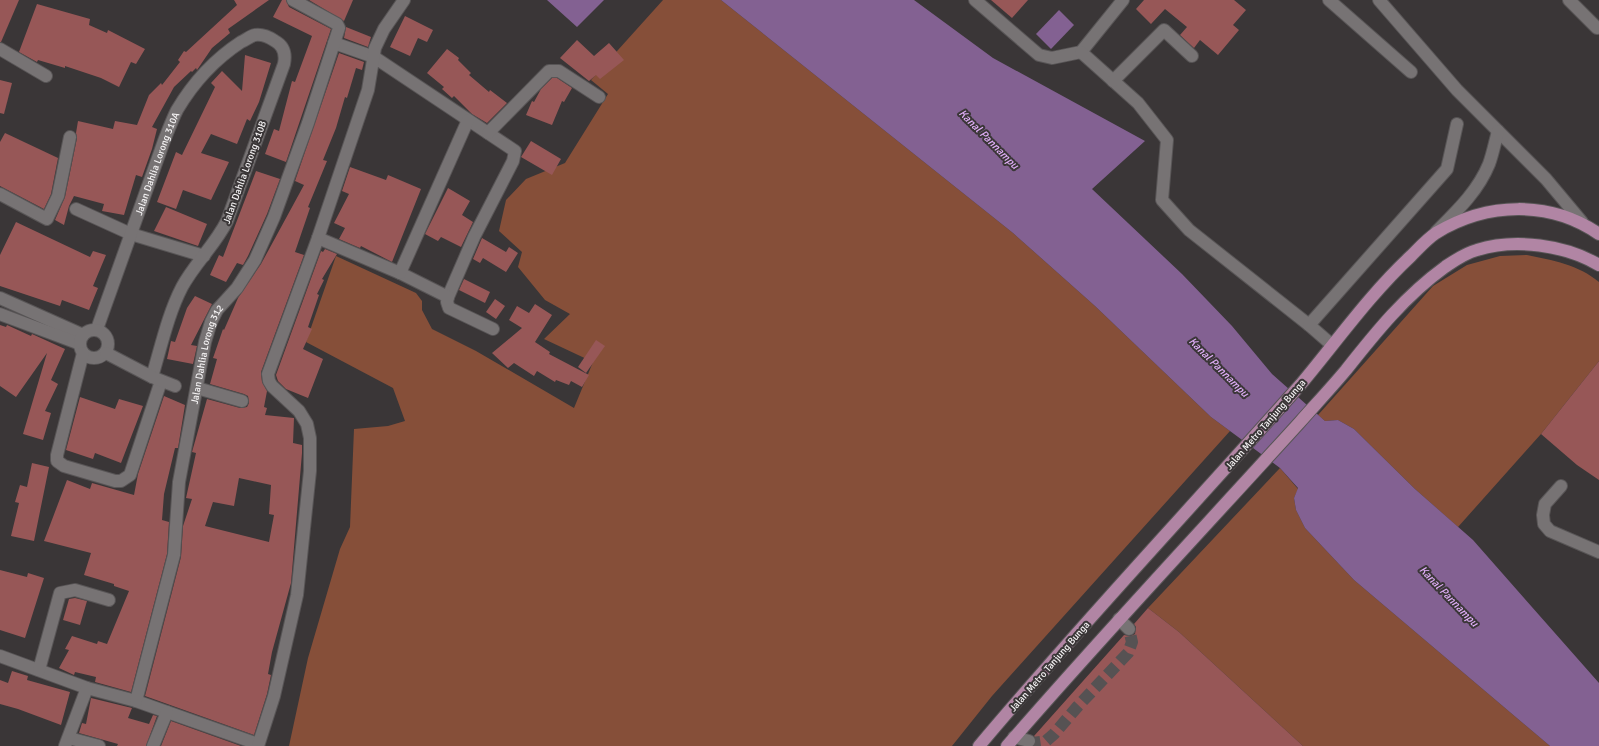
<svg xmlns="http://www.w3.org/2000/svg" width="1599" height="746" font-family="Signika,sans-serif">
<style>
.green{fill:#864f39}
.water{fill:#836192}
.building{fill:#975757;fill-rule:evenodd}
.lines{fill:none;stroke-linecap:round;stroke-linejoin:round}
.minor-tunnel{stroke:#565253;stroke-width:12;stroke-dasharray:12 6;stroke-linecap:butt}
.minor-casing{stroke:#585556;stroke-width:14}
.major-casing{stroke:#585556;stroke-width:14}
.minor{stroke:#777374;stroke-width:12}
.major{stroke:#b185a4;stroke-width:12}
.labels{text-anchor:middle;stroke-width:4;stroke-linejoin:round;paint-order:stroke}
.street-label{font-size:10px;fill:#f5f3f4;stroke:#3a3637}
.water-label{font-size:11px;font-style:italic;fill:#e0aef8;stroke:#3a3637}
</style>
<rect width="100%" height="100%" fill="#3a3637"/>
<g class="green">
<path d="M663,0H721L1013,233L1095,306L1211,417L1230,431L992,696L952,746H289L308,658L340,549L350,527L354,429L388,426L405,421L393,388L306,342L336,256L416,293L422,301V310L432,329L476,351L574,408L593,362L544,339L570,314L545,300L518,267L522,252L499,231L506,200L526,179L565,163L608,94L591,80Z"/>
<path d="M1527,255C1552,260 1579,265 1599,282V361L1541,434L1458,527L1415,489L1354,429L1338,420L1325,421L1318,415L1433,286L1467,265L1500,256Z"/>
<path d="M1280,468L1298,489L1294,498L1296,510L1305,528L1354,580L1550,746H1303L1179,632L1148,608Z"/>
</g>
<g class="water">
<path d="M547,0H604L577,27Z"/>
<path d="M721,0H914L993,58L1145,141L1092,189L1182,274L1232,326L1272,374L1325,421L1338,420L1354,429L1415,489L1473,540L1599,683V746H1550L1354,580L1305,528L1296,510L1294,498L1298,488L1280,468L1211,417L1095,306L1013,233Z"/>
<path d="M1059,10L1074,25L1051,49L1036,34Z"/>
</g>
<g class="building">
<path d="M0,0H19L1,42H0Z"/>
<path d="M234,0H269L228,29L230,33L212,48L197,70L196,68L192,72L191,71L174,87L152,127L157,129L152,149L142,177L136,175L124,215L102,211L104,204L74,196L69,206L64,225L55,220L65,197L77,138L76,133L78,121L113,129L115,121L137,125L149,95L161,83L162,85L180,62L178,60L184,51L186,52L237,5Z"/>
<path d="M282,0H286L289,7L331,29L286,162L265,154L274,129L279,131L292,81L295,82L312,36L273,17Z"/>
<path d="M309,0H353L344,21Z"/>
<path d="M991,0H1028L1012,18Z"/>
<path d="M1144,0H1234L1246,10L1233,25L1239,30L1218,55L1200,40L1194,48L1180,35L1187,27L1165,9L1151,24L1136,9Z"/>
<path d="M37,4L90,19L89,25L107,33L108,30L145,49L136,64L131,62L119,87L101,78L65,66V68L38,60L37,62L19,52Z"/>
<path d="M405,16L433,30L427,42L418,38L410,56L390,47Z"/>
<path d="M346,27L371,37L368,47L344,38Z"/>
<path d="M577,40L594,56L609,43L624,60L600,79L596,75L589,81L560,58Z"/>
<path d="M447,49L459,58L458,60L471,73L469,75L489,92L490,90L507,103L487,123L472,114L454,96L452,98L442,89L444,87L427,73Z"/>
<path d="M339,53L364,62L362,70L356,68L347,98L345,97L336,128L323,160L327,161L308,207L310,208L295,252L304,255L261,372L262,382L267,391L264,407L267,408L265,415L294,418L293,443L302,445V453L291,583L272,652L268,674L271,675L267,694L254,735L145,696L181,557L183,526L192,499L186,498L196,453L192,452L207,399L240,408L247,407L249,403L248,396L244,394L210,384L217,359L213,358L223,329L224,330L238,298L261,264L304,185L295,181ZM239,478L271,485L269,514L274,515L269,542L205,526L213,502L234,506Z"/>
<path d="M245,55L271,63L259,102L250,121L247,119L237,144L211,134L201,153L229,162L211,200L183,190L176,209L157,202L176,152L182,155L215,87L211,83L222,71L242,91Z"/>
<path d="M552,78H557L572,88L564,102L562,101L552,125L526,115L532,101L534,102L541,89Z"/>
<path d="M0,80L12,83L4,114L0,113Z"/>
<path d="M5,133L58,158L51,194L44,209L0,186V142Z"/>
<path d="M531,141L561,159L552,175L521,157Z"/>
<path d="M350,167L386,180L388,175L421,189L392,262L361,246L360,248L339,239L345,228L334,223L349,194L342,191Z"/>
<path d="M256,171L280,179L267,214L248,256L243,265L237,263L226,282L210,275L219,255L223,257Z"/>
<path d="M448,188L470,201L462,215L473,222L461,247L441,237L438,241L425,234Z"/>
<path d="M166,207L207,224L198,246L154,231Z"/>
<path d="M16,222L90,257L93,251L106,255L93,286L98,288L89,310L62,300L60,306L0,286V255Z"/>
<path d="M482,238L506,252L509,247L518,253L506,272L483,258L480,263L473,259Z"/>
<path d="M325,249L337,254L322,279L324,280L317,294L319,295L308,327L312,329L303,349L323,359L308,398L286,389L278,381L276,375L321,251L323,252Z"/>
<path d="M464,279L490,292L485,303L459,290Z"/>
<path d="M195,296L212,304L191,345L197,346L193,364L167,359L171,341L175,342L187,308Z"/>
<path d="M495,299L505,306L496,319L486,312Z"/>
<path d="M535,304L552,315L535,342L550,352L549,354L589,375L582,387L571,381L569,385L556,380L555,382L537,371L534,376L514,363L508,368L492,353L522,328L509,320L517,306L529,313Z"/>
<path d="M0,325L6,327L7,325L31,336L32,334L65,349L51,380L58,384L45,411L51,413L43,440L23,434L47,353L16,397L0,386Z"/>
<path d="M596,340L605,346L586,373L578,367Z"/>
<path d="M1599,361V480L1577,465L1541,434Z"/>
<path d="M164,396L185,405L178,448H175L164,494L162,520L169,522L167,554L131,692L95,682L96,677L75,672L74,675L59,668L69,650L65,649L72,636L97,644L98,641L107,644L129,591L114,586V584L84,575L91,553L44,541L67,480L90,489L92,483L134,495L138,474Z"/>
<path d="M80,397L115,409L119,399L143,406L121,463L95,453L93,459L66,450Z"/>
<path d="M32,463L49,467L34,541L11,536L19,503L15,502L20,485L27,487Z"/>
<path d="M0,570L27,577L28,573L44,578L25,638L0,630Z"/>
<path d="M75,598L87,601L80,625L63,620L69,599Z"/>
<path d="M1148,608L1179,632L1303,746H1035L1036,739L1034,736L1124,635L1131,636L1135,634L1136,627L1134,624Z"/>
<path d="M12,671L28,676L27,680L70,692L61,725L18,709L0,704V680L8,683Z"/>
<path d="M91,698L132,708L128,718L149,724L153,715L157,716L146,746H117L118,744L79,733L82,723L86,724Z"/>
<path d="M171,721L241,746H161Z"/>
</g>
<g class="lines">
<path class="minor-tunnel" d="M1029,741L1033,743L1046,741L1054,734L1078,706L1128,653L1132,642L1129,629"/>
<defs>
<g id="minor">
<path d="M975,0L1039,55L1052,58L1081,52L1123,0"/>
<path d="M1329,0L1411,72"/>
<path d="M1379,0L1457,90L1546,179L1582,222"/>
<path d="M1569,0L1597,28"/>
<path d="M334,43L374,57L515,151L513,161L474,237L448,297"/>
<path d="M0,49L46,76"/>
<path d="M1081,52L1138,103L1167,140L1162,200L1189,230L1309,325L1332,345"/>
<path d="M1113,81L1164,30L1192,56"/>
<path d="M488,133L549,71H559L599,97"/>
<path d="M0,194L47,219L58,196L70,137"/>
<path d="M76,209L131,234L204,256"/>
<path d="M1436,232C1457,211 1478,191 1489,164C1493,153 1495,142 1498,131"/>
<path d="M318,238L400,273L448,297L447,302L449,308L493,329"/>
<path d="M400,273L468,120"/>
<path d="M0,298L83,335"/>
<path d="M0,314L80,344"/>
<path d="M1309,325L1447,169L1457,124"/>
<path id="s1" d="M97,329L164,141C168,131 172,120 177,110C193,83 215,59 241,42C246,40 250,36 255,35C262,34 269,37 275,41C284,46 286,54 284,64L227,221C215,245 195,263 182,287C168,314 161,347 152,377"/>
<circle cx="94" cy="344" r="14"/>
<path d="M83,353L57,455V461L64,466L115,481H121L130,475L161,381"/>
<path d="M106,353L152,377L175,386"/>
<path d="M197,388L242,401"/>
<path d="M1561,486L1545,504L1543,515L1544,524L1550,531L1599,552"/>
<path d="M1119,619L1129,629"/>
<path d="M0,656L87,688L136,701L258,744"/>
<path d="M39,670L60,593L75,590L109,600"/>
<path id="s2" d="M136,701L174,555L179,482L205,342L211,322L217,310L237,288L255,260L274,217L308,123L339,28L337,24L293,0"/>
<path d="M1014,737L1029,741"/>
<path d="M69,738L99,746"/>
<path d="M65,746L87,688"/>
<path d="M153,746L167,712"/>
<path d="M258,746L274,696L297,595L310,471V438L307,424L299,411L272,386L269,381L268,374L318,238L368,90L375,48L384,29L404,0"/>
</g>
<g id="major">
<path d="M979,746C1083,622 1194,505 1301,384C1337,341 1370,294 1411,256C1419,248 1427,239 1436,233C1487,202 1550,200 1599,234"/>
<path d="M1007,746C1102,636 1202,530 1300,422C1315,405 1331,388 1346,370C1376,332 1405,296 1445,267C1454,261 1465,253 1477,250C1515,238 1565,245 1599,265"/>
</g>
</defs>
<use href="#minor" class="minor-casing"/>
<use href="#major" class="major-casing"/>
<use href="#minor" class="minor"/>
<use href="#major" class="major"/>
</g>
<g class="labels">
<g class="street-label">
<text dy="4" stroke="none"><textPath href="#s1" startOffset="176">Jalan Dahlia Lorong 310A</textPath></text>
<text transform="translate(244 172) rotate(-70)" y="4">Jalan Dahlia Lorong 310B</text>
<text dy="4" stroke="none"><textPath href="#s2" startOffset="355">Jalan Dahlia Lorong 312</textPath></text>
<text transform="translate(1265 424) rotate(-49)" y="4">Jalan Metro Tanjung Bunga</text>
<text transform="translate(1049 666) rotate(-49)" y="4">Jalan Metro Tanjung Bunga</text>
</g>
<g class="water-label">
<text transform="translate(989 139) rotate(45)" y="4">Kanal Pannampu</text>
<text transform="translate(1219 367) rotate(45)" y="4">Kanal Pannampu</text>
<text transform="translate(1449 596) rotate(46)" y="4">Kanal Pannampu</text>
</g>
</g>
</svg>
